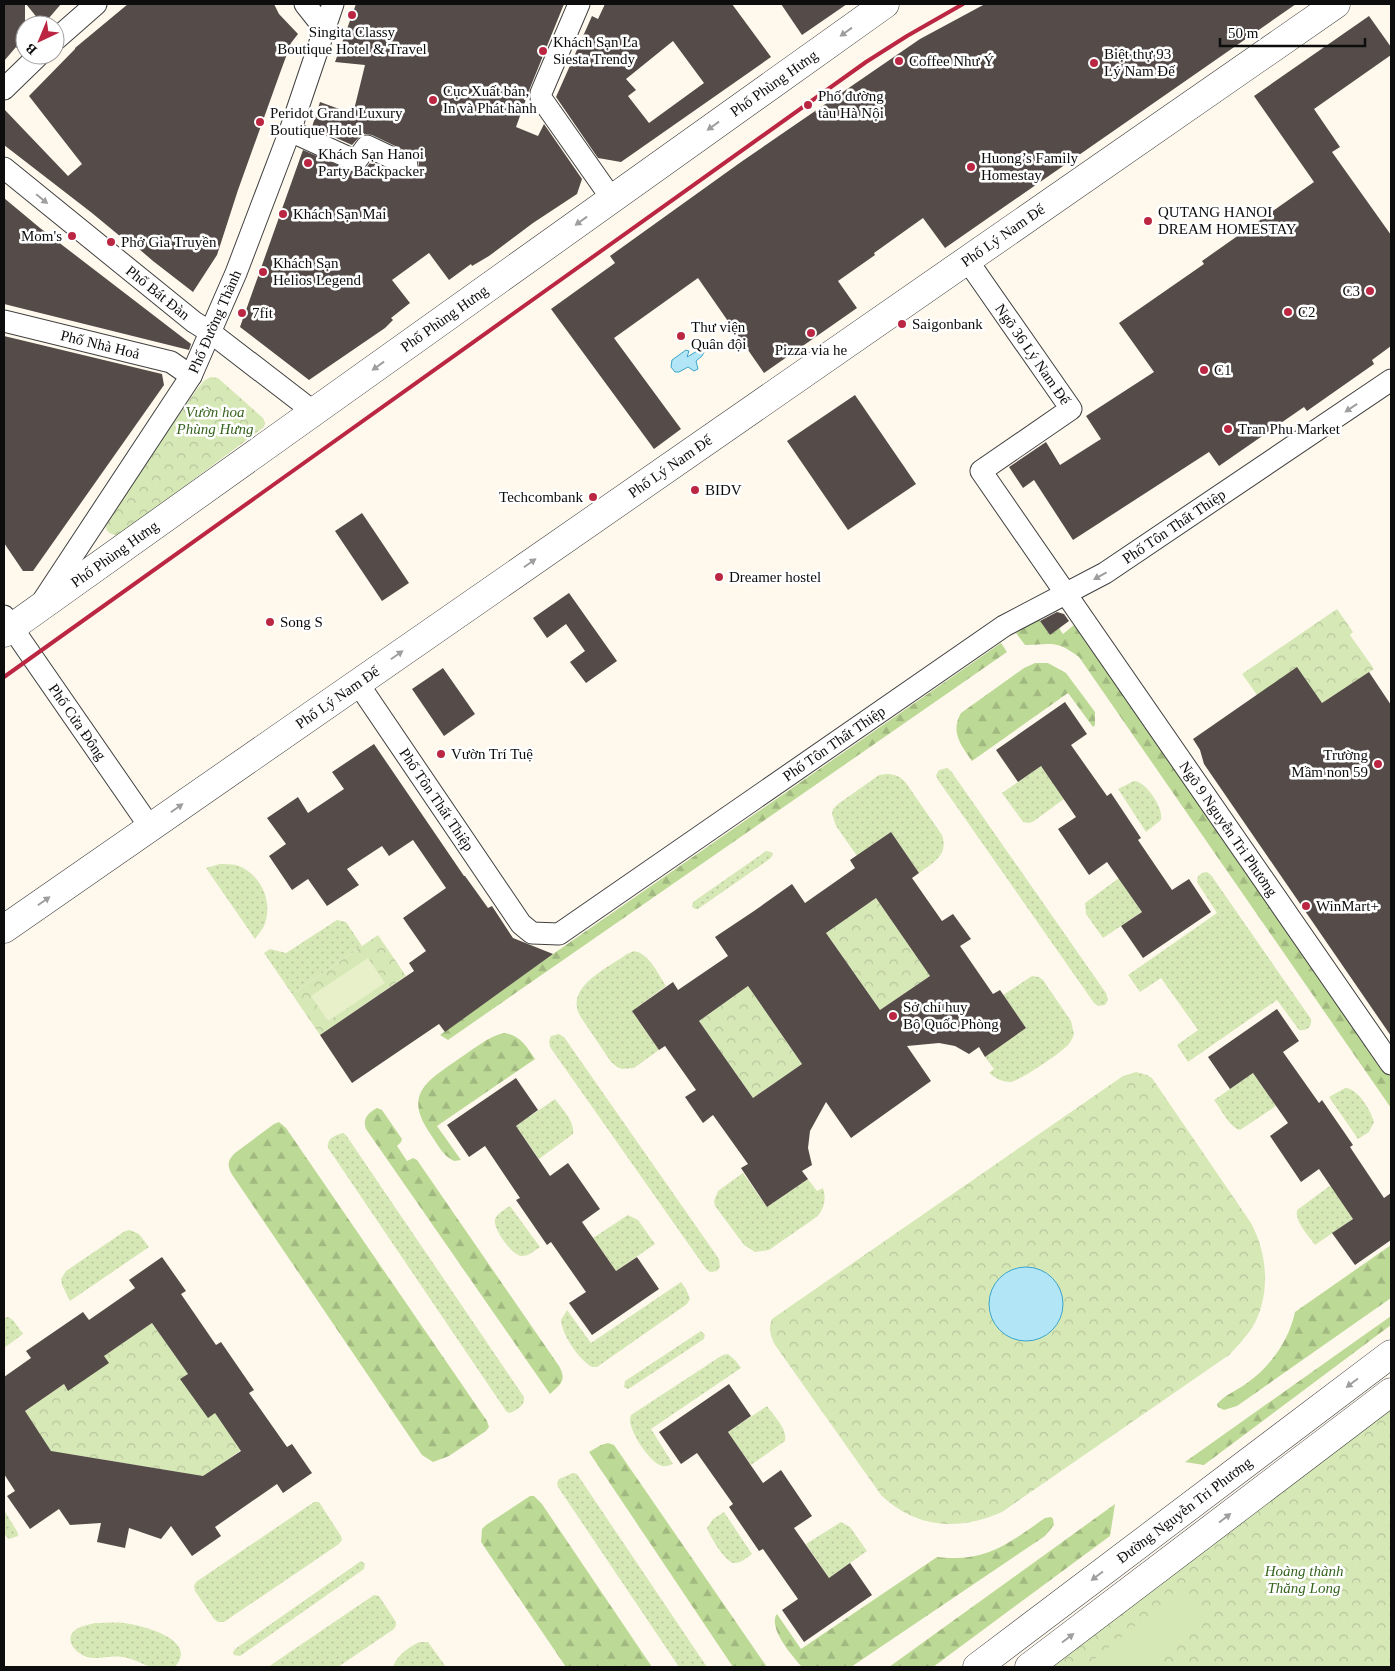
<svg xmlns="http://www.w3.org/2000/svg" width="1395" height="1671" font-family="'Times New Roman',serif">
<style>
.grass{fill:url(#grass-dots)}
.forest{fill:url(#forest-firs)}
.park{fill:url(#park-crowns)}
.garden{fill:#d7e8b7}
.pitch{fill:#e8f0c9}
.water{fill:#b2e5f5;stroke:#3aa5cc}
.building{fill:#554c49;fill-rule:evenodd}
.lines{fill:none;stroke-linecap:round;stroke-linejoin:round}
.minor-casing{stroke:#404040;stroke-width:23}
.tertiary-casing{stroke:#404040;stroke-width:29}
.minor{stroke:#fff;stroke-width:21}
.tertiary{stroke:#fff;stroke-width:28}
.rail{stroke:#bb2642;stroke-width:4}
.oneway{fill:#9e9e9e}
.poi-dot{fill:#bb2642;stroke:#fff;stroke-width:2}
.labels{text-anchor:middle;stroke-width:5;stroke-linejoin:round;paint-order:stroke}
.poi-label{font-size:15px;fill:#0d0d0d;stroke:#fff;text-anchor:start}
.street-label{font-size:15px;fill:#0d0d0d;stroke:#fff}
.park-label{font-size:15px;font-style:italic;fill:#36641e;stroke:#fff}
</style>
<defs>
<pattern id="grass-dots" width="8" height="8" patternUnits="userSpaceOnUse" patternTransform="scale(1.25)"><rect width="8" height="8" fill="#d7e8b7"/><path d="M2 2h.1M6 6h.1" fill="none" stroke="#b7c69c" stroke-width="1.8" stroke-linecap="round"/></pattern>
<pattern id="forest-firs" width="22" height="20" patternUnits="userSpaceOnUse" patternTransform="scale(1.25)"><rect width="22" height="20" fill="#bdd996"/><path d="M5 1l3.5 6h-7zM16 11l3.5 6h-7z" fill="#a1b980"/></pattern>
<pattern id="park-crowns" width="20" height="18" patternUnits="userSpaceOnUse" patternTransform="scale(1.25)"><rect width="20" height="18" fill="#d7e8b7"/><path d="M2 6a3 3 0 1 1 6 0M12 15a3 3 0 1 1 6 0" fill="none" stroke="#b7c69c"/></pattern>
</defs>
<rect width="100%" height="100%" fill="#fff9ed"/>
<g class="grass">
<path d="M1041,766L1064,799L1034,821L1029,823L1023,822L1002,793Z"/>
<path d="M947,768L951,771L1106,993L1108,1000L1105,1005L1098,1006L1094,1003L938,780L936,775L939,770Z"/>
<path d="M886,774C895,774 900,776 906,783L942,835C949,855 933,863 919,873L891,832L857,856L836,826L832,814L833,809L838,804L879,775Z"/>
<path d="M1134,781C1146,781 1164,809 1161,820L1146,832L1118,789Z"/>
<path d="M766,851L771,852L773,854L771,858L698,909H695L692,907L693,902Z"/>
<path d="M220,864C225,864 231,864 236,865C261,873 274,902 264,926C262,930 258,935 255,939L206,868Z"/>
<path d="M1207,872L1211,875L1311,1019C1312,1027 1308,1031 1299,1030L1277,1000L1188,1062L1177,1045L1198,1030L1161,978L1140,992L1128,975L1217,913L1197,882L1198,876L1202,873Z"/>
<path d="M1119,878L1142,912L1103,938L1086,914L1085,903Z"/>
<path d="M337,920L346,922L362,946L292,994L264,953L270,949L286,953Z"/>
<path d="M634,951C650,954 658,974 666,986L632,1011L659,1050L634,1068L622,1069L617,1067L611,1062L580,1016C564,987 608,968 627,954Z"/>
<path d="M1032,976L1039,977L1043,980L1071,1021L1074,1034C1072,1039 1070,1044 1066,1047C1057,1055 1020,1081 1010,1082C1002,1082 995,1078 989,1073L994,1069L985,1057L1026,1028L1003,995Z"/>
<path d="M559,1034L564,1037L719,1259L720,1267L717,1271L710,1272L706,1269L550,1047L549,1041L551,1036Z"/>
<path d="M1253,1073L1276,1106L1240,1130C1229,1127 1221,1109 1214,1100Z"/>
<path d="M1345,1088C1358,1088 1371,1111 1374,1122L1369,1132L1358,1139L1329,1097Z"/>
<path d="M555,1099C562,1109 575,1121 573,1134L539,1159L516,1126Z"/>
<path d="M343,1133L346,1135L524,1397C525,1406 517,1410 509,1413L506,1411L328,1148C326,1139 335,1135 343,1133Z"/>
<path d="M743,1173L767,1207L808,1179L817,1191L823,1188C826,1198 825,1207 818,1216L769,1250L755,1252L744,1245L715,1206L714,1201L718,1191Z"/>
<path d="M1331,1185L1353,1219L1315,1245C1308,1235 1295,1222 1297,1210Z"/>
<path d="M510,1206L540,1247C534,1251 529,1256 522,1256C513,1257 492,1228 495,1219C498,1213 505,1209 510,1206Z"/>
<path d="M628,1215L638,1220L655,1244L616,1271L593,1238Z"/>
<path d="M130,1230L139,1234L149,1247L70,1301L62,1285L61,1279L66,1271L125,1231Z"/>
<path d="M681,1282L686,1289L690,1299L687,1304L597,1367H592C579,1360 562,1335 561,1320L567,1310L591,1343Z"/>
<path d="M8,1317L13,1320L23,1334L4,1348V1318Z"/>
<path d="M701,1331L705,1335L704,1339L630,1388L628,1389L624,1387L625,1381Z"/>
<path d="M728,1354L736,1361L741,1368L651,1429L673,1464C670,1465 666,1467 662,1466C650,1463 625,1427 631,1415L718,1358L723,1355Z"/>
<path d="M767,1406C773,1415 788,1429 785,1441L751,1465L728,1432Z"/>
<path d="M573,1473L577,1474L707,1667H679L558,1487L557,1483L559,1479Z"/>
<path d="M314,1502H319L341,1536L342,1540L339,1544L224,1622H218L214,1619L195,1591L194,1586L196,1582Z"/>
<path d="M4,1510L18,1533V1536L9,1539L4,1534Z"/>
<path d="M724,1512L752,1554C747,1558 741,1563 734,1563C726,1563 710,1537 707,1528L713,1519Z"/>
<path d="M841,1522L850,1527L867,1551L829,1578L806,1544Z"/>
<path d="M361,1561L365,1564L364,1569L240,1656L234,1655L233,1653L235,1649Z"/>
<path d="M374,1595L379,1596L396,1622V1625L394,1629L338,1667H268Z"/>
<path d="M95,1623C105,1623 114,1622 124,1623C142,1625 200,1640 175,1667C167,1667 156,1669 148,1666C140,1663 132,1658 122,1657C111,1655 99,1660 87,1657C77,1654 64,1641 74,1631C79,1626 88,1625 95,1623Z"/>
<path d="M420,1642H428L446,1667H393C396,1656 410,1646 420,1642Z"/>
</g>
<g class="forest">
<path d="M1038,618L1050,635L1059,628L1063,634L1074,625L1391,1075V1108L1079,657C1055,639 1051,645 1025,645L1016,633Z"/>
<path d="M1001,643L1007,652L448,1040L440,1035L553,954Z"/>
<path d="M1035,663H1048L1066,673L1095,712V725L1093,727L1068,693L972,761C961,745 950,732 961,713L1024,668Z"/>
<path d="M504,1033C520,1035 527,1047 535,1059L437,1126L461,1160L454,1161C443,1156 438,1145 431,1135C402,1094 427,1081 460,1058C474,1049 487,1037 504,1033Z"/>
<path d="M377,1108L382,1110L402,1139L401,1142L397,1146L407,1161L413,1158L417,1160L559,1366C567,1380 561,1384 550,1394L366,1129C362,1119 368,1113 377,1108Z"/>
<path d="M279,1122L286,1128L487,1421L489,1427L486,1431L449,1456L433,1462L422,1455L231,1173C227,1164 228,1160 235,1153L274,1124Z"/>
<path d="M1391,1245V1298L1237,1406L1224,1410L1218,1407L1217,1404L1221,1400C1229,1393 1239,1389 1247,1383C1271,1366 1289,1340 1295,1312Z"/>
<path d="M1391,1316V1325L1204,1465L1185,1462Z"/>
<path d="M608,1443L614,1445L767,1667H733L589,1452L601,1445Z"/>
<path d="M530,1496H534L542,1504L652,1667H566L481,1542L482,1529L486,1525Z"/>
<path d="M1115,1504L1110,1536L933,1667H889Z"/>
<path d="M1051,1517L1053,1519L1054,1525L1045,1536L851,1667H802C793,1657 767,1627 777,1614L801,1649L937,1557C985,1563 1008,1544 1045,1518Z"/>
</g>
<g class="park">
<path d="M211,377L218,378L263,418L265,423L264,427L119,535C109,535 104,531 106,520L197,389L205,380Z"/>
<path d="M1337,609L1353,632L1350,635L1374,669L1322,703L1257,695L1242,674Z"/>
<path d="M876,898L930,976L880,1010L826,933Z"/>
<path d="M378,935L406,976L320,1035L292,994Z"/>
<path d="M748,986L802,1064L753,1098L699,1021Z"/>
<path d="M1136,1072L1147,1075L1152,1078L1251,1223C1268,1255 1271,1296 1252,1328C1245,1338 1237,1347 1229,1355L1002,1512C959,1531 917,1529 881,1495L775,1345C770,1336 768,1328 772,1319L1123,1076Z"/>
<path d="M152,1323L188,1374L181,1379L215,1413L241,1450L186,1489L184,1473L69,1454L62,1467L24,1412L64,1384L68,1391L104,1356Z"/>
<path d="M1391,1404V1667H1043Z"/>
</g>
<path class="garden" d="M1179,1590L1203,1619L1145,1667H1085Z"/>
<path class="pitch" d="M368,958L385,983L328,1021L311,996Z"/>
<g class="water">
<path d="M686,350L689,351L687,357L699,350L704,352L702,356L696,361L698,369L694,371L688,367L679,372H675L671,367L672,360Z"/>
<circle cx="1026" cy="1304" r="37"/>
</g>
<g class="building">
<path d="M4,4H25V51L22,55L16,47L4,61Z"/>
<path d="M26,4H61L43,25Z"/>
<path d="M128,4H274L279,14L298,34L291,43L280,73L238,190L217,255L193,292L153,261L125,237H121L92,213L4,145V109L68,176L82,164L29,96L75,49V48Z"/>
<path d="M356,4H564L530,88L516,127L538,136L544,124L582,179L577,194L533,223L489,256L472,266L471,264L449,280L429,253L392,280L410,303L391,318L393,320L385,328L309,380L240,327L303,150L356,173L362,172L371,162L402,176L408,177L414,175L418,171L419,164L418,158L412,154L372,135L366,134L361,135L352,145L312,127L320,102L353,114L365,65L335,62Z"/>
<path d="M605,4H732L771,57L621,162L598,158L556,97L592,16L598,19ZM673,41L704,83L649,123L628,96L636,90L626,79Z"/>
<path d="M781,4H847L802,35Z"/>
<path d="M985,4H1296L945,248L923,218L874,253L875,255L838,281L857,308L764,373L698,278L614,338L681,429L654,449L551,309L615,263L610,256L741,162L920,39Z"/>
<path d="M1369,16L1391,47V55L1314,109L1340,147L1332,152L1391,235V346L1372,360L1374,364L1307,411L1304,407L1219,466L1209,452L1073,540L1034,480L1023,488L1009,467L1046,442L1060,465L1101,439L1086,416L1154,372L1119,323L1204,264L1202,261L1314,182L1254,96Z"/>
<path d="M4,198L40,228L191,344L189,350L4,304Z"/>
<path d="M4,336L162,374L164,385L33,571H23L4,543Z"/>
<path d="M855,395L916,484L848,530L787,441Z"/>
<path d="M362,513L409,583L382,601L335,531Z"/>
<path d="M569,593L617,661L586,683L570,662L585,651L566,624L547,638L533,618Z"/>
<path d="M1057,612L1064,614L1069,621L1050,635L1040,621Z"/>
<path d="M1297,667L1322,703L1369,672L1391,705V1036L1204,764L1200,750L1193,739Z"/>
<path d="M443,668L475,714L444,736L412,689Z"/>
<path d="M1065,702L1087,734L1071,745L1107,796L1111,793L1141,838L1138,840L1172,890L1189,879L1211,912L1143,958L1121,926L1142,912L1107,862L1089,875L1058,829L1076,817L1041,766L1018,782L996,750Z"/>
<path d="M374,744L464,876H465L488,908L492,906L513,938L553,954L445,1032L439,1024L352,1083L320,1035L414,971L409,963L426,951L403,918L446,888L413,840L389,856L382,846L347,869L359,885L327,906L308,879L292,890L269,856L286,844L267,818L298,797L308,813L344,789L332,772Z"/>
<path d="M891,832L919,873L912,878L942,921L953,914L971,939L960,946L993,994L1000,990L1026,1028L985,1057L979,1047L969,1054L955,1046L939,1043L907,1046L931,1081L851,1138L826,1102L810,1131L808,1148L812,1165L802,1171L808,1179L767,1207L741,1168L748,1164L713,1115L703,1123L685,1097L696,1090L665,1046L659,1050L632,1011L673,982L678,990L728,956L715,937L754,911L792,884L805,903L855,868L850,860ZM876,898L930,976L880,1010L826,933ZM748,986L802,1064L753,1098L699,1021Z"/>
<path d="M1277,1009L1299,1041L1283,1052L1319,1103L1322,1100L1353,1145L1350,1147L1384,1198L1391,1193V1240L1355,1265L1332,1233L1353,1219L1319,1169L1301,1182L1270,1136L1288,1123L1253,1073L1230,1089L1208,1057Z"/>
<path d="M516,1078L538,1110L516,1126L550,1176L568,1163L600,1209L582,1222L616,1271L637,1257L659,1289L592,1335L569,1303L586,1292L551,1242L547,1245L516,1200L520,1198L485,1146L469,1157L447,1125Z"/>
<path d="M162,1257L186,1291L181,1294L216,1345L221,1342L254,1390L249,1393L287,1447L292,1444L312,1473L283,1493L277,1484L215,1527L221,1536L192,1556L171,1526L161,1539L129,1528L125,1548L97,1542L101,1523L70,1525L59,1509L30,1529L7,1496L15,1491L4,1474V1377L31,1358L26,1351L83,1312L89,1320L135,1288L129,1280ZM152,1323L188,1374L180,1379L208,1418L215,1413L241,1451L203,1476L51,1451L25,1411L64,1384L68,1391L109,1363L104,1356Z"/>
<path d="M729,1384L751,1416L728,1432L763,1483L781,1470L812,1516L794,1528L829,1578L850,1563L872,1595L804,1642L782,1610L798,1599L763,1549L759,1551L729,1507L733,1504L697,1453L681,1464L659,1432Z"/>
</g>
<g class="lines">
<defs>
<g id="minor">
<path d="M305,4L324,28"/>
<path d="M579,4L541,93V98L612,199"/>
<path d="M55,40L96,4"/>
<path d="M4,89L39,55"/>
<path d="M290,131L356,161L367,146L407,165"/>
<path id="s1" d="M4,168L194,322L210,332L314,412"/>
<path id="s2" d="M967,260L1071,409L981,471L1391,1064"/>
<path id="s3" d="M4,321L171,362L191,376"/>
<path id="s4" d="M42,602L191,376L236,273L290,131L333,4"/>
<path id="s5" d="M4,616L150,827"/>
<path id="s6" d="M357,682L521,924L532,933L559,934L1004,626L1105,573L1391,380"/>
</g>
<g id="tertiary">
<path id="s7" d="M4,633L885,4"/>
<path id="s8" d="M4,929L1336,4"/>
<path id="s9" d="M977,1667L1391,1354"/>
<path d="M1029,1667L1391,1392"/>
</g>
</defs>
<use href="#minor" class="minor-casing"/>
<use href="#tertiary" class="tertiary-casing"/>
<use href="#minor" class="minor"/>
<use href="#tertiary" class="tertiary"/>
<path class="rail" d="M4,677L866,62L907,36L963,4"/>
</g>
<defs><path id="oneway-solid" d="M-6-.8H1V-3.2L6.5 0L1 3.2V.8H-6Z" transform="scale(1.25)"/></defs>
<g class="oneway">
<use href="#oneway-solid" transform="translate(846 32) rotate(144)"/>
<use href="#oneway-solid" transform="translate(713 126) rotate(144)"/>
<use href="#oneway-solid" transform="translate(42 199) rotate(39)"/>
<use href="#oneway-solid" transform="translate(581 221) rotate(144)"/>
<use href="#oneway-solid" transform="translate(378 366) rotate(144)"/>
<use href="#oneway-solid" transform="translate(1351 408) rotate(146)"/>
<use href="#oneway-solid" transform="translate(530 563) rotate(-35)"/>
<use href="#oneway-solid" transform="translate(1100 576) rotate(151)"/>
<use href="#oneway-solid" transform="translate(397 655) rotate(-35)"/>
<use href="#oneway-solid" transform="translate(177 808) rotate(-35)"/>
<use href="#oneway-solid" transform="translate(44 901) rotate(-35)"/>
<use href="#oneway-solid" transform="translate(1352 1383) rotate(143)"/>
<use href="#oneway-solid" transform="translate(1225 1518) rotate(-37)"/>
<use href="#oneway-solid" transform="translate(1097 1576) rotate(143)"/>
<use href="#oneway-solid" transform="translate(1068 1638) rotate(-37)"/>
</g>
<g class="poi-dot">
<circle cx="352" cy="15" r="5"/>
<circle cx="543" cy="51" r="5"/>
<circle cx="899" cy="61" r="5"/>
<circle cx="1094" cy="63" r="5"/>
<circle cx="433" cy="100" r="5"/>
<circle cx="808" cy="105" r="5"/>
<circle cx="260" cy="122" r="5"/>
<circle cx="308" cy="163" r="5"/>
<circle cx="971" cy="167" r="5"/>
<circle cx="283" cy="214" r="5"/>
<circle cx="1148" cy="221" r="5"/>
<circle cx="72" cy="236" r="5"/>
<circle cx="111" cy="242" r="5"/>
<circle cx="263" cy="272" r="5"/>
<circle cx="1370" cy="291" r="5"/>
<circle cx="1288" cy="312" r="5"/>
<circle cx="242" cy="313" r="5"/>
<circle cx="902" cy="324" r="5"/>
<circle cx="811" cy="333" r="5"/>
<circle cx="681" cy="336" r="5"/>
<circle cx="1204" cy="370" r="5"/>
<circle cx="1228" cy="429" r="5"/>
<circle cx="695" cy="490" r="5"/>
<circle cx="593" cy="497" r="5"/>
<circle cx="719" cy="577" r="5"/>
<circle cx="270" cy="622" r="5"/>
<circle cx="441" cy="754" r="5"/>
<circle cx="1378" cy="764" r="5"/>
<circle cx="1306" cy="906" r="5"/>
<circle cx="893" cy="1016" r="5"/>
</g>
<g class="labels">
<g class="poi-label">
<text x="352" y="37" text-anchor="middle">Singita Classy<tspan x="352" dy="17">Boutique Hotel &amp; Travel</tspan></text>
<text x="553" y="47">Khách Sạn La<tspan x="553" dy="17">Siesta Trendy</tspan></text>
<text x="1104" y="59">Biệt thự 93<tspan x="1104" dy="17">Lý Nam Đế</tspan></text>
<text x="909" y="66">Coffee Như Ý</text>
<text x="443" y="96">Cục Xuất bản,<tspan x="443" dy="17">In và Phát hành</tspan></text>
<text x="818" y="101">Phố đường<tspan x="818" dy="17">tàu Hà Nội</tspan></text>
<text x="270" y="118">Peridot Grand Luxury<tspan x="270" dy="17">Boutique Hotel</tspan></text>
<text x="318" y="159">Khách Sạn Hanoi<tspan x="318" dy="17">Party Backpacker</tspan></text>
<text x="981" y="163">Huong’s Family<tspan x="981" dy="17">Homestay</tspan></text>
<text x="1158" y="217">QUTANG HANOI<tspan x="1158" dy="17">DREAM HOMESTAY</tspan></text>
<text x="293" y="219">Khách Sạn Mai</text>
<text x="62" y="241" text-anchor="end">Mom's</text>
<text x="121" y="247">Phở Gia Truyền</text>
<text x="273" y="268">Khách Sạn<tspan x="273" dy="17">Helios Legend</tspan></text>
<text x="1360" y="296" text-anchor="end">C3</text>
<text x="1298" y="317">C2</text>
<text x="252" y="318">7fit</text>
<text x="912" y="329">Saigonbank</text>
<text x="691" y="332">Thư viện<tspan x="691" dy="17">Quân đội</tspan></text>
<text x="811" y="355" text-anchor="middle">Pizza via he</text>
<text x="1214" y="375">C1</text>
<text x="1238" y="434">Tran Phu Market</text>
<text x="705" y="495">BIDV</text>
<text x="583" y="502" text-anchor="end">Techcombank</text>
<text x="729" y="582">Dreamer hostel</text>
<text x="280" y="627">Song S</text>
<text x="451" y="759">Vườn Trí Tuệ</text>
<text x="1368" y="760" text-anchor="end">Trường<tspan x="1368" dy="17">Mầm non 59</tspan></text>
<text x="1316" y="911">WinMart+</text>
<text x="903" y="1012">Sở chỉ huy<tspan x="903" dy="17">Bộ Quốc Phòng</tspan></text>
</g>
<g class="street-label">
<text dy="5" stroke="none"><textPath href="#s7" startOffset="946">Phố Phùng Hưng</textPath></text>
<text dy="5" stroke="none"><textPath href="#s8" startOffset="1216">Phố Lý Nam Đế</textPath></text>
<text dy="5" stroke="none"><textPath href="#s1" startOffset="198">Phố Bát Đàn</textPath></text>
<text dy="5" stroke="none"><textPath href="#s7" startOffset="541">Phố Phùng Hưng</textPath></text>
<text dy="5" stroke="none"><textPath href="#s4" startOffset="330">Phố Đường Thành</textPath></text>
<text dy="5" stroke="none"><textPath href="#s3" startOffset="99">Phố Nhà Hoả</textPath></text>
<text dy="5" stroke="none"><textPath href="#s2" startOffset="115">Ngõ 36 Lý Nam Đế</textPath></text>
<text dy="5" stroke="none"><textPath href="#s8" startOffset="811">Phố Lý Nam Đế</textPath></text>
<text dy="5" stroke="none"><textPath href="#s6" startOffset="1072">Phố Tôn Thất Thiệp</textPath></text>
<text dy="5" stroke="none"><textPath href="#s7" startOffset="136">Phố Phùng Hưng</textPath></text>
<text dy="5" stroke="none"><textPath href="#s8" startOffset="406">Phố Lý Nam Đế</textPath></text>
<text dy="5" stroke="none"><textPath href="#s5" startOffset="129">Phố Cửa Đông</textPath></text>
<text dy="5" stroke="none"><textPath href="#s6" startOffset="668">Phố Tôn Thất Thiệp</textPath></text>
<text dy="5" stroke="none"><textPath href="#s6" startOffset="142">Phố Tôn Thất Thiệp</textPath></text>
<text dy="5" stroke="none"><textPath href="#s2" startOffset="726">Ngõ 9 Nguyễn Tri Phương</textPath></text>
<text dy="5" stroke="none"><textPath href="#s9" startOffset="260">Đường Nguyễn Tri Phương</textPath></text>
</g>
<g class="park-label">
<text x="215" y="417">Vườn hoa<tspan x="215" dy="17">Phùng Hưng</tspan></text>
<text x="1304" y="1576">Hoàng thành<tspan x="1304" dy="17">Thăng Long</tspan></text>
</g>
</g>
<rect width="1395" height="1671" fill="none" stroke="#0d0d0d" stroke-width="10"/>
<g transform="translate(40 40) rotate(224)"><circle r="24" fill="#ffffff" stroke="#9e9e9e"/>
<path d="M0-4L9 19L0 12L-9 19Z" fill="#bb2642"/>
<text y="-8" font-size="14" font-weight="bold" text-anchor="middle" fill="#0d0d0d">B</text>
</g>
<path d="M1220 38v8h145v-8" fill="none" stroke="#0d0d0d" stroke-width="2.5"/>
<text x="1228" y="38" font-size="15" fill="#0d0d0d" stroke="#ffffff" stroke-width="4" paint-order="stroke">50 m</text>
</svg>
